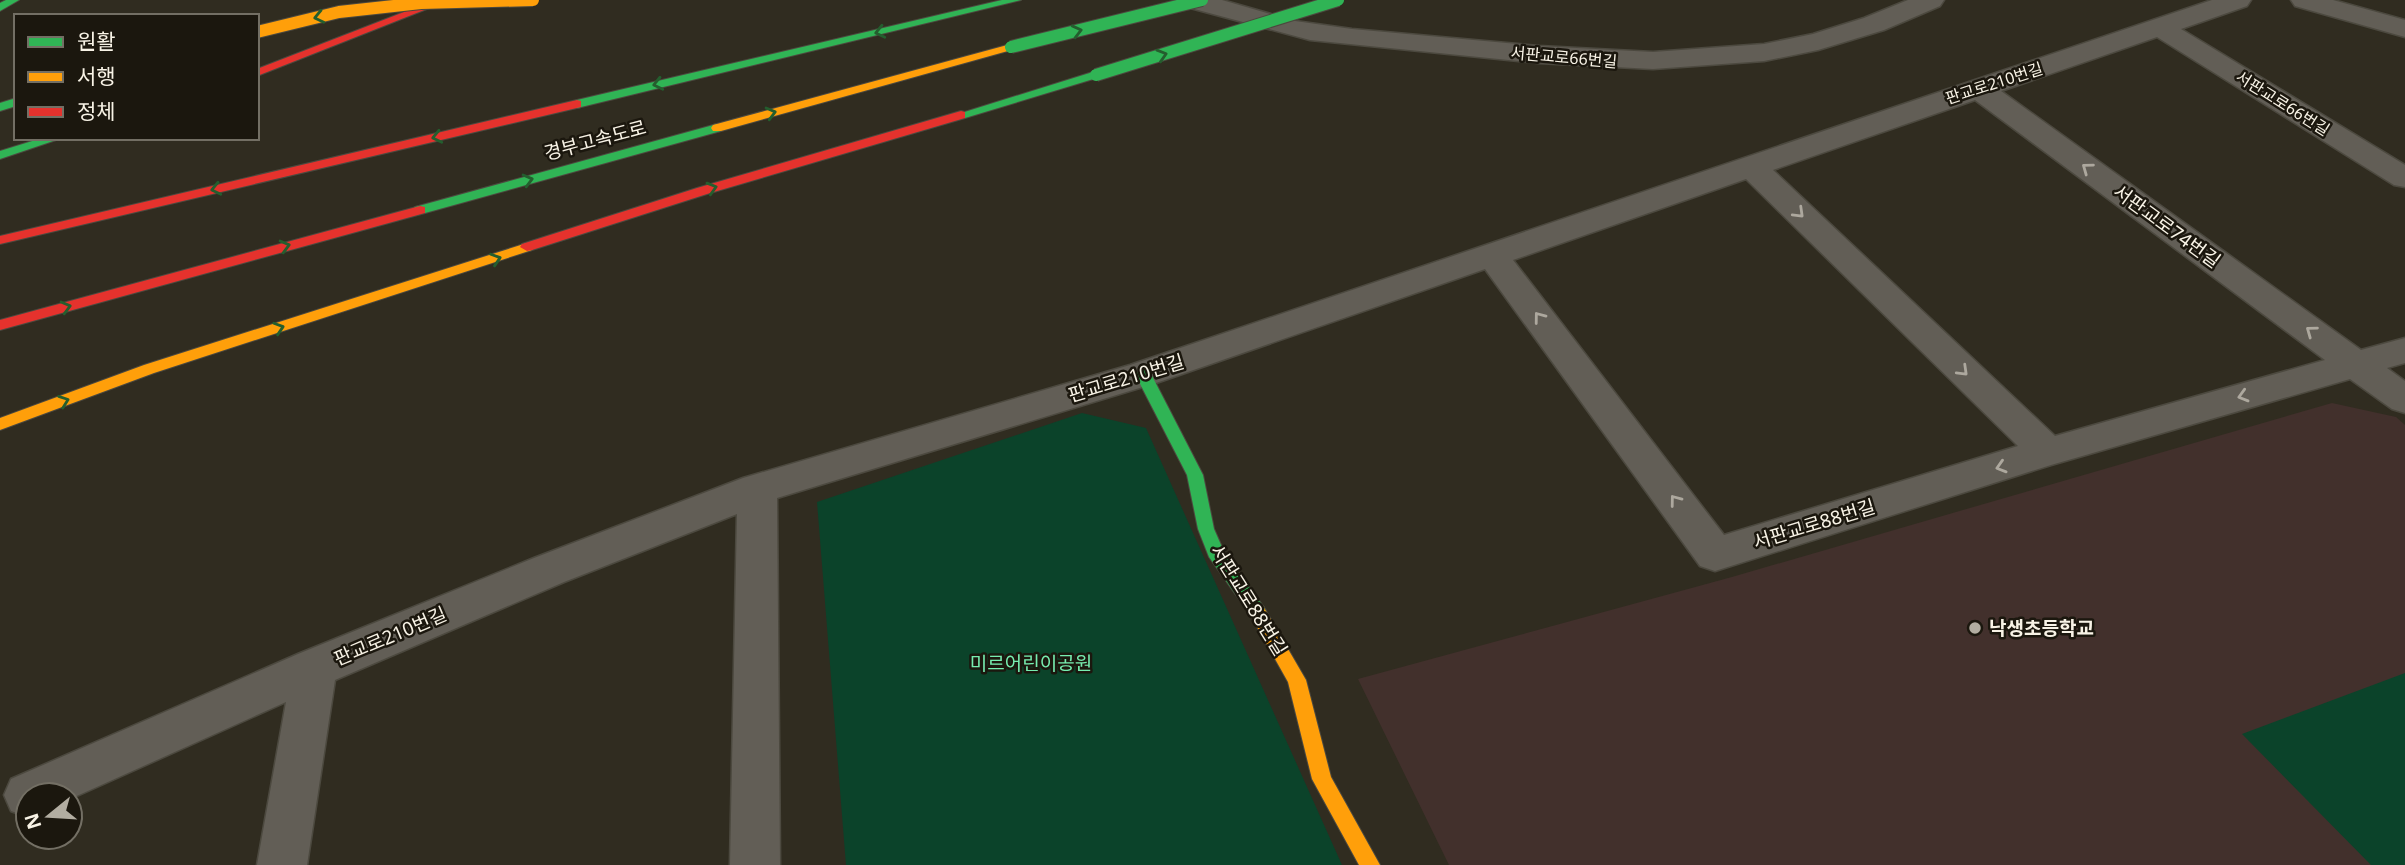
<svg xmlns="http://www.w3.org/2000/svg" width="2405" height="865" font-family="'Noto Sans','Noto Sans KR',sans-serif">
<style>
.education{fill:#42302c}
.green{fill:#0b432a}
.lines{fill:none;stroke-linecap:round;stroke-linejoin:round}
.street-casing{stroke:#4c493f;stroke-width:3}
.fast-casing{stroke:#4c493f;stroke-width:2}
.slow-casing{stroke:#4c493f;stroke-width:2}
.jam-casing{stroke:#4c493f;stroke-width:2}
.street{fill:#625e56;fill-rule:evenodd}
.fast{fill:#30b455;fill-rule:evenodd}
.slow{fill:#ff9f0a;fill-rule:evenodd}
.jam{fill:#e5322d;fill-rule:evenodd}
.fast-bridge-casing{stroke:#4c493f;stroke-width:14;stroke-linecap:butt}
.slow-bridge-casing{stroke:#4c493f;stroke-width:14;stroke-linecap:butt}
.fast-bridge{stroke:#30b455;stroke-width:12}
.slow-bridge{stroke:#ff9f0a;stroke-width:12}
.oneway{stroke:#245e2e}
.oneway2{stroke:#ada89e}
.poi-dot{fill:#b2ada1;stroke:#1b170e;stroke-width:2.5}
.labels{text-anchor:middle;stroke-width:5;stroke-linejoin:round;paint-order:stroke}
.far-street-label{font-size:16px;fill:#f8f3e6;stroke:#1b170e}
.street-label{font-size:19px;fill:#f8f3e6;stroke:#1b170e}
.poi-label{font-size:19px;font-weight:bold;fill:#f8f3e6;stroke:#1b170e;text-anchor:start}
.park-label{font-size:19px;fill:#77edb0;stroke:#1b170e}
</style>
<rect width="100%" height="100%" fill="#302c20"/>
<path class="education" d="M2332,403L2396,417L2405,425V865H1449L1358,679L1732,577Z"/>
<g class="green">
<path d="M1082,413L1146,428L1342,865H846L817,502Z"/>
<path d="M2405,673V865H2371L2242,734Z"/>
</g>
<g class="lines">
<defs>
<g id="street">
<path d="M1179,0H1222L1295,21L1352,29L1539,46L1653,52L1764,44L1813,34L1864,18L1908,0H1944L1940,6L1884,30L1818,50L1764,61L1653,69L1539,63L1310,40L1183,6Z"/>
<path d="M2212,0H2251L2247,6L2181,29L2405,165V187L2394,185L2157,37L2001,91L2361,350L2405,338V363L2387,368L2405,381V413L2392,409L2350,379L2051,465L1715,571L1700,566L1485,269L1156,383L777,498L780,865H730L737,514L564,582L335,680L307,865H257L286,702L70,799V795H28V817L11,811L4,795L11,779L298,654L534,558L743,478L1130,365ZM1975,100L2325,360L2055,436L1773,170ZM1746,179L2018,446L1724,535L1513,260Z"/>
<path d="M2291,0H2333L2405,20V37L2295,6Z"/>
</g>
<g id="fast">
<path d="M6,0H19L0,11V3Z"/>
<path d="M1002,0H1021L577,108L571,104L577,100Z"/>
<path d="M1096,71L1100,73V77L965,118H957L955,115Z"/>
<path d="M16,98V106L0,111V103Z"/>
<path d="M717,124L721,125V131L425,213H415L413,210L415,207Z"/>
<path d="M42,138H62L0,159V151Z"/>
<path d="M1143,369L1151,374L1203,475L1214,529L1225,554L1263,606L1266,611L1263,616L1257,618L1251,616L1209,557L1198,529L1187,475L1135,374Z"/>
</g>
<g id="slow">
<path d="M1011,44L1017,47L1015,49L721,131H713L711,128L713,125Z"/>
<path d="M527,243L532,244L534,247L532,250L154,373L0,430V418L144,365Z"/>
<path d="M1257,604L1263,606L1306,680L1331,777L1380,865H1359L1312,779L1288,682L1248,611L1251,606Z"/>
</g>
<g id="jam">
<path d="M435,0L447,1L257,76V69Z"/>
<path d="M577,100L581,101V107L0,244V236Z"/>
<path d="M961,111L965,112V118L707,194L532,250L527,251L520,247L522,244L697,188Z"/>
<path d="M420,206L425,207V213L0,330V320Z"/>
</g>
</defs>
<use href="#street" class="street-casing"/>
<use href="#fast" class="fast-casing"/>
<use href="#slow" class="slow-casing"/>
<use href="#jam" class="jam-casing"/>
<use href="#street" class="street"/>
<use href="#fast" class="fast"/>
<use href="#slow" class="slow"/>
<use href="#jam" class="jam"/>
<defs>
<g id="fast-bridge">
<path d="M1011,47L1202,0"/>
<path d="M1096,75L1338,0"/>
</g>
<path id="slow-bridge" d="M257,32L339,12L421,3L533,0"/>
</defs>
<use href="#fast-bridge" class="fast-bridge-casing"/>
<use href="#slow-bridge" class="slow-bridge-casing"/>
<use href="#fast-bridge" class="fast-bridge"/>
<use href="#slow-bridge" class="slow-bridge"/>
</g>
<defs><path id="oneway-chevron" d="M-2-3.5L2.5 0L-2 3.5" fill="none" stroke-width="1.6" stroke-linecap="round" stroke-linejoin="round" transform="scale(1.75)"/></defs>
<g class="oneway">
<use href="#oneway-chevron" transform="translate(319 17) rotate(167)"/>
<use href="#oneway-chevron" transform="translate(1077 31) rotate(-14)"/>
<use href="#oneway-chevron" transform="translate(880 32) rotate(167)"/>
<use href="#oneway-chevron" transform="translate(1162 55) rotate(-17)"/>
<use href="#oneway-chevron" transform="translate(658 84) rotate(167)"/>
<use href="#oneway-chevron" transform="translate(771 113) rotate(-15)"/>
<use href="#oneway-chevron" transform="translate(437 137) rotate(167)"/>
<use href="#oneway-chevron" transform="translate(528 180) rotate(-15)"/>
<use href="#oneway-chevron" transform="translate(712 188) rotate(-16)"/>
<use href="#oneway-chevron" transform="translate(216 189) rotate(167)"/>
<use href="#oneway-chevron" transform="translate(285 246) rotate(-15)"/>
<use href="#oneway-chevron" transform="translate(496 259) rotate(-18)"/>
<use href="#oneway-chevron" transform="translate(66 307) rotate(-15)"/>
<use href="#oneway-chevron" transform="translate(279 328) rotate(-18)"/>
<use href="#oneway-chevron" transform="translate(64 401) rotate(-20)"/>
</g>
<g class="oneway2">
<use href="#oneway-chevron" transform="translate(2087 168) rotate(-144)"/>
<use href="#oneway-chevron" transform="translate(1799 213) rotate(44)"/>
<use href="#oneway-chevron" transform="translate(1539 317) rotate(-127)"/>
<use href="#oneway-chevron" transform="translate(2311 331) rotate(-144)"/>
<use href="#oneway-chevron" transform="translate(1963 371) rotate(44)"/>
<use href="#oneway-chevron" transform="translate(2243 396) rotate(164)"/>
<use href="#oneway-chevron" transform="translate(2001 467) rotate(163)"/>
<use href="#oneway-chevron" transform="translate(1675 500) rotate(-127)"/>
</g>
<circle class="poi-dot" cx="1975" cy="628" r="7"/>
<g class="labels">
<g class="far-street-label">
<text transform="translate(1564 57) rotate(5)" y="6">서판교로66번길</text>
<text transform="translate(1994 83) rotate(-18)" y="6">판교로210번길</text>
<text transform="translate(2283 103) rotate(32)" y="6">서판교로66번길</text>
</g>
<g class="street-label">
<text transform="translate(595 140) rotate(-15)" y="7">경부고속도로</text>
<text transform="translate(2167 226) rotate(36)" y="7">서판교로74번길</text>
<text transform="translate(1126 378) rotate(-17)" y="7">판교로210번길</text>
<text transform="translate(1814 524) rotate(-17)" y="7">서판교로88번길</text>
<text transform="translate(1249 600) rotate(58)" y="7">서판교로88번길</text>
<text transform="translate(390 636) rotate(-23)" y="7">판교로210번길</text>
</g>
<g class="poi-label">
<text x="1989" y="635">낙생초등학교</text>
</g>
<g class="park-label">
<text x="1031" y="670">미르어린이공원</text>
</g>
</g>
<rect x="14" y="14" width="245" height="126" fill="#1b170e" stroke="#736f64" stroke-width="2"/>
<rect x="28" y="37" width="35" height="10" fill="#30b455" stroke="#736f64" stroke-width="2"/>
<text x="77" y="49" font-size="21" fill="#f8f3e6">원활</text>
<rect x="28" y="72" width="35" height="10" fill="#ff9f0a" stroke="#736f64" stroke-width="2"/>
<text x="77" y="84" font-size="21" fill="#f8f3e6">서행</text>
<rect x="28" y="107" width="35" height="10" fill="#e5322d" stroke="#736f64" stroke-width="2"/>
<text x="77" y="119" font-size="21" fill="#f8f3e6">정체</text>
<g transform="translate(49 816) rotate(252)"><circle r="33" fill="#1b170e" stroke="#736f64" stroke-width="2"/>
<path d="M0-5L12 26L0 18L-12 26Z" fill="#b2ada1"/>
<text y="-10" font-size="19" font-weight="bold" text-anchor="middle" fill="#f8f3e6">N</text>
</g>
</svg>
